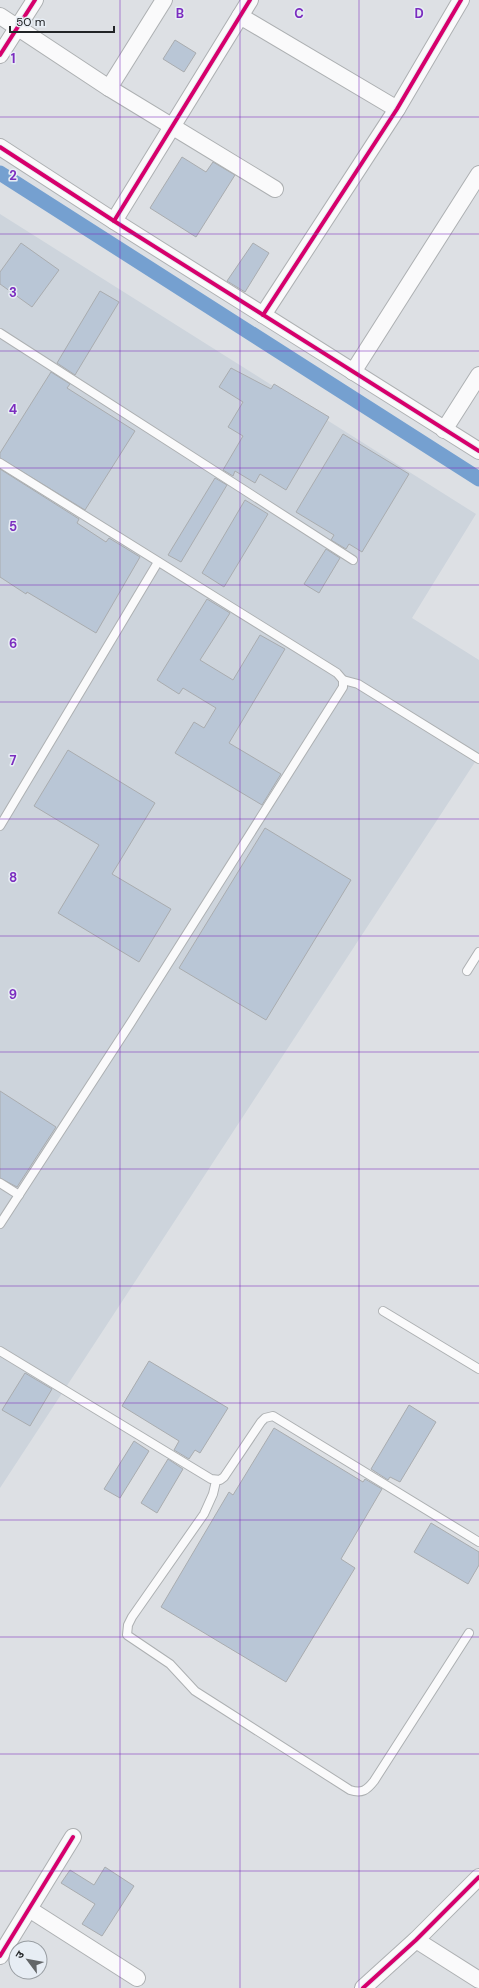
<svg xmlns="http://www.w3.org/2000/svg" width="479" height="1988" font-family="'DM Sans','Noto Sans Devanagari',sans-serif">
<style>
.built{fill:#cdd4dc}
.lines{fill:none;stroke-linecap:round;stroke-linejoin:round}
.canal{stroke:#75a0d0;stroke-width:15}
.building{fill:#b9c6d6;stroke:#a9acaf}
.lane-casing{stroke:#adb0b2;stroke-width:10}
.street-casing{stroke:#adb0b2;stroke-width:18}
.lane{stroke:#fafafb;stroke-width:8}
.street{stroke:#fafafb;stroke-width:16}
.cycleway-casing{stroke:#e7edf4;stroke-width:6}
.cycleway{stroke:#d6006c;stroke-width:4}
.grid{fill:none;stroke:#7b2cbf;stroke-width:1;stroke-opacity:0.55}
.grid-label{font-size:13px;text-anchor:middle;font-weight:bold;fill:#7b2cbf;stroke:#e7edf4;stroke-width:3;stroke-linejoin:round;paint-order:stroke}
</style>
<rect width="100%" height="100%" fill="#dde0e4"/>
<path class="built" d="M0,214L476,514L412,618L479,660V756L0,1488Z"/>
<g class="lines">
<path class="canal" d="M0,173L479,479"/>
</g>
<g class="building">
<path d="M175,40L196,53L184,72L163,59Z"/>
<path d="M182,157L206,172L213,162L235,175L196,237L150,208Z"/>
<path d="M21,243L59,270L32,307L0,284V272Z"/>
<path d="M253,243L269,253L245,292L227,281Z"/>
<path d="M100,291L119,302L75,375L57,363Z"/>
<path d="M231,368L271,389L274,384L329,417L286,490L260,474L255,483L235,471L233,476L223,470L243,436L228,427L243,402L219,387Z"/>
<path d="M51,372L70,384L67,388L135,431L85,510L0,458V453Z"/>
<path d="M343,434L409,474L362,552L349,544L346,549L331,540L334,535L296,512Z"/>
<path d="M0,469L79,519L77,523L106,542L109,538L140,557L96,633L27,592L26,594L0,577Z"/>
<path d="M215,478L227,485L181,562L168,555Z"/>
<path d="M245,500L268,514L224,587L202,573Z"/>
<path d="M326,549L340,558L319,593L304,584Z"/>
<path d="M207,599L230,613L200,660L233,680L260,635L285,649L229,743L281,774L262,805L175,753L194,722L204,728L216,708L183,688L179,694L157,680Z"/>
<path d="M68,750L155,803L112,874L171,909L139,962L58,913L99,845L34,806Z"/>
<path d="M265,828L351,880L266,1020L179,968Z"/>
<path d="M0,1091L56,1127L17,1187L0,1178Z"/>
<path d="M149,1361L228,1408L200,1453L195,1450L189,1459L174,1450L179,1441L122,1406Z"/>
<path d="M25,1373L52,1389L30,1426L2,1410Z"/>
<path d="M409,1405L436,1422L400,1482L390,1477L388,1480L371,1469Z"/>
<path d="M274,1428L363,1482L365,1479L382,1489L341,1559L355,1568L286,1682L161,1607L229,1492L233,1495Z"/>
<path d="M134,1441L149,1451L120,1498L104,1489Z"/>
<path d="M168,1459L183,1469L157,1513L141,1503Z"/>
<path d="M431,1523L479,1552V1565L468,1584L414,1552Z"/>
<path d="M105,1867L134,1886L102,1936L82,1924L95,1904L61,1883L70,1870L94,1885Z"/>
</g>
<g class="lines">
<defs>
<g id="lane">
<path d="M0,333L353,560"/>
<path d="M0,463L337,673L343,680V687L130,1024L0,1224"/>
<path d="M343,680L358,684L479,759"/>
<path d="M0,826L158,562"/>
<path d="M467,971L479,952"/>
<path d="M0,1183L19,1195"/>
<path d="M383,1311L479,1369"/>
<path d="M0,1351L211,1479L220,1480L224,1477L261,1422L265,1418L273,1416L479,1542"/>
<path d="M216,1481L213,1494L204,1514L132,1617L128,1625L127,1635L170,1664L195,1691L350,1790C362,1794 367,1790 374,1781L469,1633"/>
</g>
<g id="street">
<path d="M0,16L109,88L275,189"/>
<path d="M240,16L397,109"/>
<path d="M0,55L35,0"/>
<path d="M109,88L164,0"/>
<path d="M0,147L114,221L479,451"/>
<path d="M114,221L250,0"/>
<path d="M263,315L397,109L461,0"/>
<path d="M353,372L479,174"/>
<path d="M444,430L479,375"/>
<path d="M29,1909L137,1978"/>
<path d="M416,1940L479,1980"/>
<path d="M0,1956L73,1837"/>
<path d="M363,1988L416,1940L479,1877"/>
</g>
</defs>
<use href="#lane" class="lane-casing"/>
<use href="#street" class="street-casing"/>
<use href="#lane" class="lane"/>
<use href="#street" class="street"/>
<defs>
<g id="cycleway">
<path d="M0,55L35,0"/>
<path d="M0,147L114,221L479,451"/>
<path d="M114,221L250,0"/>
<path d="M263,315L397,109L461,0"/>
<path d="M0,1956L73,1837"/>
<path d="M363,1988L416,1940L479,1877"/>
</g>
</defs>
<use href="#cycleway" class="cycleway-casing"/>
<use href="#cycleway" class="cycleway"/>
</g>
<path class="grid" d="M120,0V1988M240,0V1988M359,0V1988M0,117H479M0,234H479M0,351H479M0,468H479M0,585H479M0,702H479M0,819H479M0,936H479M0,1052H479M0,1169H479M0,1286H479M0,1403H479M0,1520H479M0,1637H479M0,1754H479M0,1871H479"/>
<g class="grid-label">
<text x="180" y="18">B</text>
<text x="299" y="18">C</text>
<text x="419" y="18">D</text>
<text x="13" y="63">1</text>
<text x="13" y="180">2</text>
<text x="13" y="297">3</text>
<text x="13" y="414">4</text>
<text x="13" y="531">5</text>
<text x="13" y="648">6</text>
<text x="13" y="765">7</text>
<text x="13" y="882">8</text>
<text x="13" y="999">9</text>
</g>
<g transform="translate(28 1960) rotate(302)"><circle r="19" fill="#e7edf4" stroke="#989da2"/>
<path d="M0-3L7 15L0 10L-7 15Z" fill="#636668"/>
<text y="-6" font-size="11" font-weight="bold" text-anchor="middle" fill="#212426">उ</text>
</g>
<path d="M10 26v6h104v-6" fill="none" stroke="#212426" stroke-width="2"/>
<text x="16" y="26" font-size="12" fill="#212426" stroke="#e7edf4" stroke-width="3" paint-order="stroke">50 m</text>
</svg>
